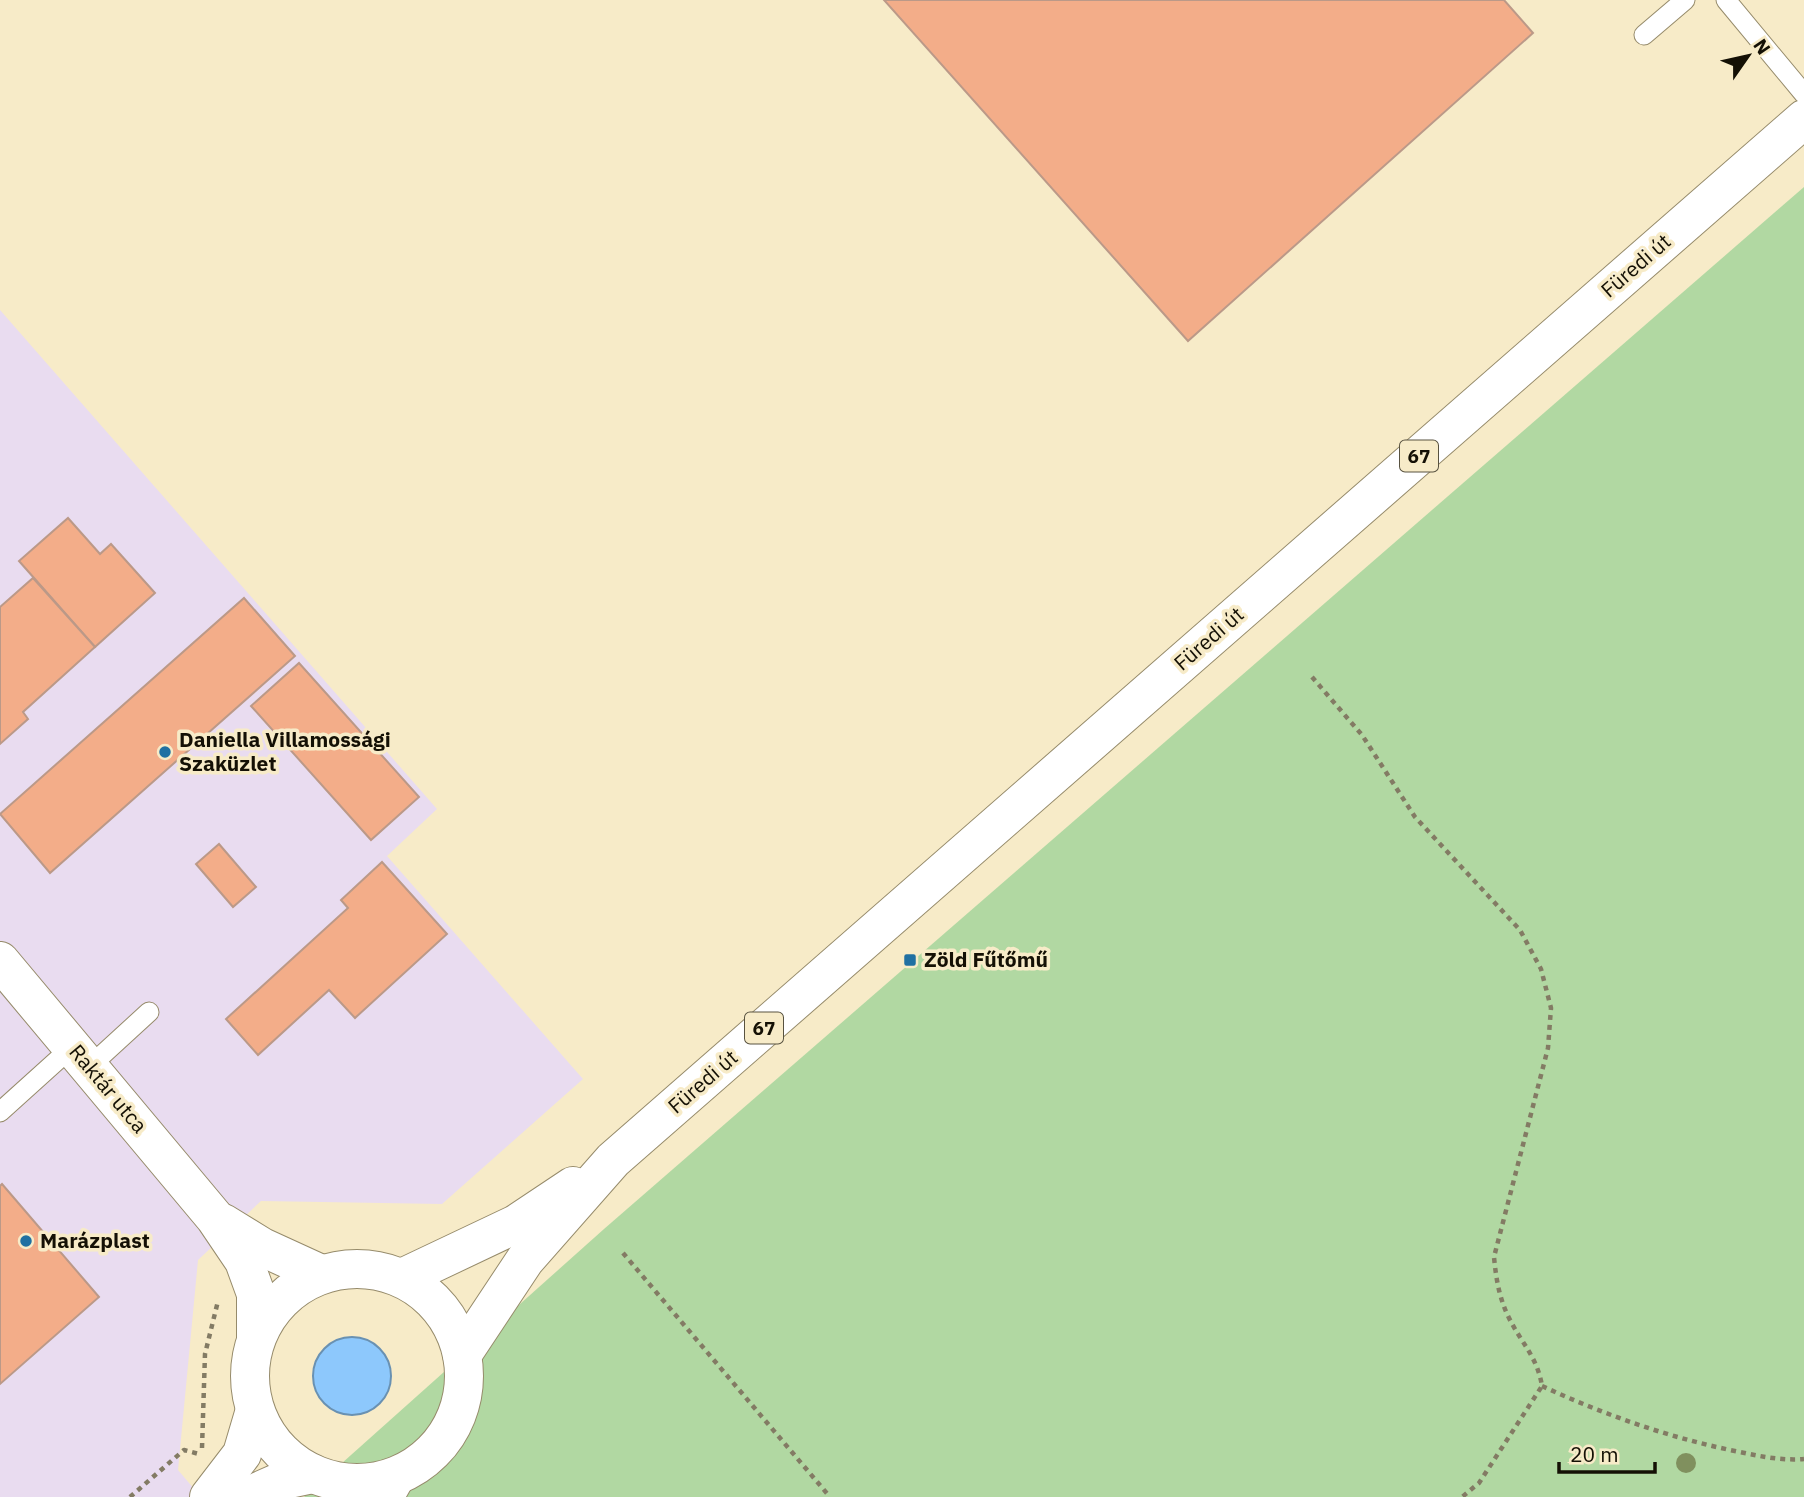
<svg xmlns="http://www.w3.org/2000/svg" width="1804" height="1497" font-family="'IBM Plex Sans',sans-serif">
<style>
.commercial{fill:#e9dcf0}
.green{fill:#b1d8a2}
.water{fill:#8dc8fc;stroke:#6991b2;stroke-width:2}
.building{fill:#f3ad89;stroke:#b98;stroke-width:2}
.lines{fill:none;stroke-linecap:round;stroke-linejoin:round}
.service-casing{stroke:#968b6b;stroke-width:21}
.tertiary-casing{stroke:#968b6b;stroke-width:40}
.primary-casing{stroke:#968b6b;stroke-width:40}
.path{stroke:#837b64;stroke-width:4.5;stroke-dasharray:5 5;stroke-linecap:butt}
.service{stroke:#fff;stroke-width:19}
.tertiary{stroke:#fff;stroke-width:38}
.primary{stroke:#fff;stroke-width:38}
.tree{fill:#80905e}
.poi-dot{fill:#2070a2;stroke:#f7ebc8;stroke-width:2.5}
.labels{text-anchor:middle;stroke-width:7;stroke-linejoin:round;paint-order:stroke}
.shield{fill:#f7ebc8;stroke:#585240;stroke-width:2}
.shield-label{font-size:19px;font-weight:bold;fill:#141005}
.street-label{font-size:21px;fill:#141005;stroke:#f7ebc8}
.poi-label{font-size:21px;font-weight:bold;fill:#141005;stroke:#f7ebc8;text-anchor:start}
</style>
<rect width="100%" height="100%" fill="#f7ebc8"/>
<path class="commercial" d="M0,310L437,809L387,856L583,1079L442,1204L261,1201L198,1260L178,1470L201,1497H0Z"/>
<path class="green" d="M1804,187V1497H304L604,1229Z"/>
<circle class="water" cx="352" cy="1376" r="39"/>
<g class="building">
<path d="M884,0H1504L1533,33L1188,341Z"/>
<path d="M68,518L100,554L111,544L155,593L95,647L19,561Z"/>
<path d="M33,578L95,647L23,712L28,719L0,744V607Z"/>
<path d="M244,598L295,656L50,873L0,814Z"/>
<path d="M299,663L419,797L371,840L251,706Z"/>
<path d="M219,844L256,887L233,907L196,864Z"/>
<path d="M382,862L447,934L355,1018L329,990L258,1055L226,1019L348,908L341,900Z"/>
<path d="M2,1184L99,1297L0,1384V1186Z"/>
</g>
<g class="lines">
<defs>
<g id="service">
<path d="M1726,0L1804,94"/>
<path d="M1644,35L1685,0"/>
<path d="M89,1067L149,1012"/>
<path d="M0,1112L72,1047"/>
<path d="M342,1483L350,1497"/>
<path d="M395,1497L411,1469"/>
</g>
<g id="tertiary">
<path d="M0,961L215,1218L244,1261L256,1294V1338"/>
<path d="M223,1223L262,1247L321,1274"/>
</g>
<g id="primary">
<circle cx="357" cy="1376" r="107"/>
<path d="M402,1278L516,1224L573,1186"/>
<path d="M462,1355L525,1260L613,1160L1804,119"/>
<path d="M209,1497L242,1454L255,1410"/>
<path d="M246,1497L284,1480L313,1474"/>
</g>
</defs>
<use href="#service" class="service-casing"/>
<use href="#tertiary" class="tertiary-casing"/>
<use href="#primary" class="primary-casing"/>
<g class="path">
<path d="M1312,677L1362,735L1415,817L1520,930L1541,969L1551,1008L1548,1048L1494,1257C1496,1278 1499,1297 1508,1316C1521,1343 1537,1356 1542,1386L1479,1483L1462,1497"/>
<path d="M623,1253L830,1497"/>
<path d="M1542,1386C1603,1414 1664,1436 1730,1450C1755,1455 1778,1461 1804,1459"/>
<path d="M202,1448L205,1354L218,1301"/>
<path d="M130,1497L184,1450L199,1454"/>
</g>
<use href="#service" class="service"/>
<use href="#tertiary" class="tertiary"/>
<use href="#primary" class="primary"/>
</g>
<circle class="tree" cx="1686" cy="1463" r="10"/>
<g class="poi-dot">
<circle cx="165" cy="752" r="7"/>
<rect x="903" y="953" width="14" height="14" rx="3.5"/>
<circle cx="26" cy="1241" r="7"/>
</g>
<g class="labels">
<g class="shield">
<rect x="1400" y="440.5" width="38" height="31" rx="5"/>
<rect x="745" y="1012.5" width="38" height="31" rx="5"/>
</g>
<g class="shield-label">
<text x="1419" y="463">67</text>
<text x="764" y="1035">67</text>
</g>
<g class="street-label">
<text transform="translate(1636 266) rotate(-41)" y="7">Füredi út</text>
<text transform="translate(1209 639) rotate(-41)" y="7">Füredi út</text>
<text transform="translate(703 1082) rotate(-41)" y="7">Füredi út</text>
<text transform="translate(108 1089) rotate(50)" y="7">Raktár utca</text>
</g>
<g class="poi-label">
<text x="179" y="747">Daniella Villamossági<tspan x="179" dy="24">Szaküzlet</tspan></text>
<text x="924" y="967">Zöld Fűtőmű</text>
<text x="40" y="1248">Marázplast</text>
</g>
</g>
<g transform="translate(1748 56) rotate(56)" stroke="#f7ebc8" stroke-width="5" paint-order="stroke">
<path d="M0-5L12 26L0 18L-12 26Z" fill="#141005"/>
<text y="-10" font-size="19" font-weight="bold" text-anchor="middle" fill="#141005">N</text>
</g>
<path d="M1559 1462v10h96v-10" fill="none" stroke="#141005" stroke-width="3.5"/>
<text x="1570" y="1462" font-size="21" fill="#141005" stroke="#f7ebc8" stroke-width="5" paint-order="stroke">20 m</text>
</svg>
